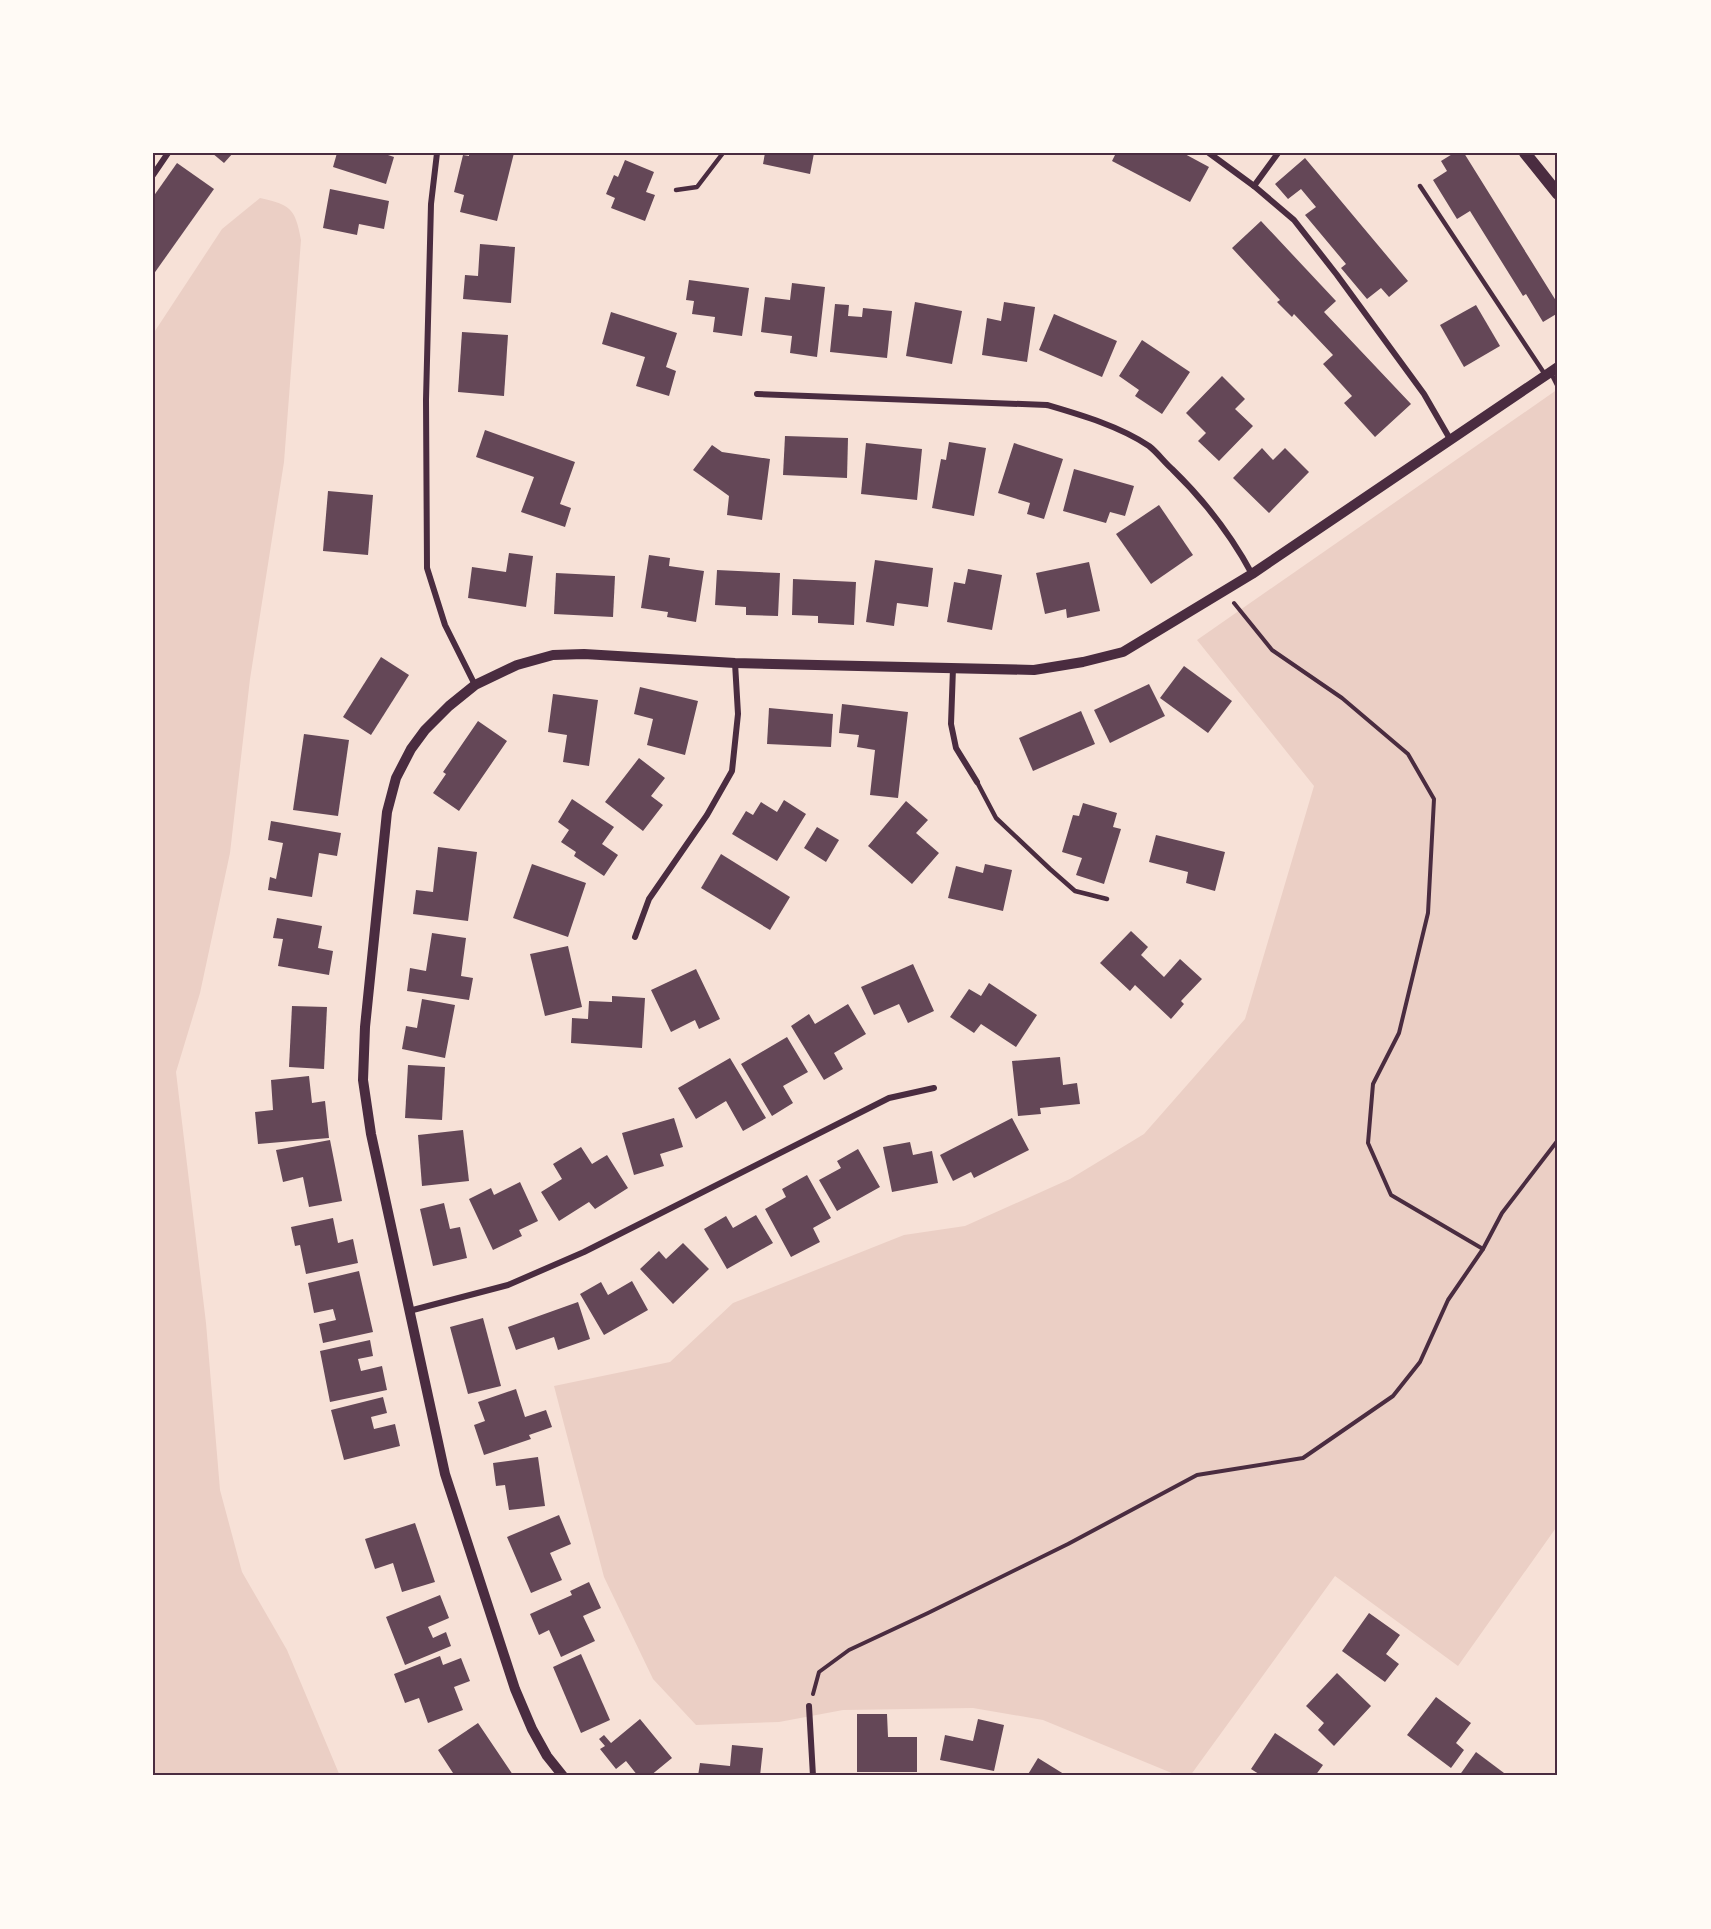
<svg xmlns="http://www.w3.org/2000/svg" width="1711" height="1929" font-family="Roboto,sans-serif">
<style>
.green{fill:#ebcfc5}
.building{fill:#644757}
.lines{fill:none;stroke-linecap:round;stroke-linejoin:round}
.path{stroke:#4a2c40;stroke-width:4}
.service{stroke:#4a2c40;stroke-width:4.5}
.minor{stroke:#4a2c40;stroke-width:6}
.tertiary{stroke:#4a2c40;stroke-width:10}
.secondary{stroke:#4a2c40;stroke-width:12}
.neatline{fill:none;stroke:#4a2c40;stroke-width:2}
</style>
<rect width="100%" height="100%" fill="#f7e1d7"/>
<g class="green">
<path d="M260,198C291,205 295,208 301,240L284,462L250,679L230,853L200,993L176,1072L206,1323L220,1490L242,1572L287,1650L340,1776H153V334L222,229Z"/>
<path d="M1558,389V1525L1458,1666L1335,1576L1190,1776H1179L1043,1720L973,1708L843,1710L779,1722L696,1725L653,1679L604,1577L554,1386L670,1362L733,1303L904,1235L965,1226L1070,1179L1144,1134L1245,1019L1314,786L1197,640Z"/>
</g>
<g class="building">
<path d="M212,153H233L224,163Z"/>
<path d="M337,153H382L394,157L386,184L333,167Z"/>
<path d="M469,153H514L497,221L460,212L464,195L454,192L463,155L469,156Z"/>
<path d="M765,153H814L810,174L763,164Z"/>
<path d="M1116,153H1183L1209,167L1190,202L1112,161Z"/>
<path d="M1454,153H1464L1558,304V313L1543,322L1526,294L1523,296L1470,211L1457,219L1433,180L1447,171L1441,161Z"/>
<path d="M1305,158L1408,281L1389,297L1381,288L1367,299L1341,268L1346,264L1305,215L1316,207L1301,189L1288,199L1275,184Z"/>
<path d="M625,160L654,172L646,192L655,195L645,221L611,208L615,198L606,194L614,175L618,177Z"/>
<path d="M177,163L214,189L153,275V197Z"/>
<path d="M330,189L389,201L384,229L359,224L357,235L323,228Z"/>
<path d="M1261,221L1336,301L1324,312L1411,404L1375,437L1344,403L1352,396L1323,364L1333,355L1294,314L1292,317L1277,302L1280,300L1232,248Z"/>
<path d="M480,244L515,247L511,303L463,299L465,275L478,276Z"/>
<path d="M689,280L749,288L742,336L713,332L715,317L692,314L694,301L686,300Z"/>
<path d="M792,283L825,287L817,357L790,353L792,336L761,332L765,297L790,300Z"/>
<path d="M915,302L962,311L952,364L906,356Z"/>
<path d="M1004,302L1035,307L1027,362L982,355L987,318L1001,321Z"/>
<path d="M835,304L849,305L848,316L862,317L863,308L892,311L887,358L830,352Z"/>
<path d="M1476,305L1500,346L1464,367L1440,325Z"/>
<path d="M611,312L677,333L666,367L676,371L669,396L636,386L645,357L602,344Z"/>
<path d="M1054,314L1117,341L1102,377L1039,350Z"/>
<path d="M462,332L508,335L504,396L458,392Z"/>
<path d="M1142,340L1190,372L1162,414L1135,396L1139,390L1119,376Z"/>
<path d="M1222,376L1245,399L1235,409L1253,426L1219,461L1198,441L1206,433L1186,413Z"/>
<path d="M485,430L575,462L560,504L571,508L565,527L521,512L534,477L476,457Z"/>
<path d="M785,436L848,438L847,478L783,475Z"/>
<path d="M949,442L986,448L974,516L932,508L941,459L946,460Z"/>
<path d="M866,443L922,449L917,500L861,494Z"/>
<path d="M1014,443L1063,459L1044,519L1027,514L1030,503L998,493Z"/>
<path d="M712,445L722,452L770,459L762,520L727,515L729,496L693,470Z"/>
<path d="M1262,448L1273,460L1285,448L1309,472L1269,513L1233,478Z"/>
<path d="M1074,469L1134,486L1125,516L1110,512L1106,523L1063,511Z"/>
<path d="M328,491L373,495L368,555L323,551Z"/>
<path d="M1159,505L1193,555L1151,584L1116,534Z"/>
<path d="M509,553L533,556L526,607L468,598L472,567L506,572Z"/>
<path d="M649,555L670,558L669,566L704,571L696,622L667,617L668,612L641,608Z"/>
<path d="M875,560L933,568L928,607L897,603L894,626L866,622Z"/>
<path d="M1089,562L1100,611L1067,618L1066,609L1045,614L1036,573Z"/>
<path d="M968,569L1002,575L992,630L947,622L954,582L965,584Z"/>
<path d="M717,570L780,573L778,616L746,615V607L715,605Z"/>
<path d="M556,573L615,576L613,617L554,614Z"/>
<path d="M793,579L856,582L854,625L818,623V616L792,615Z"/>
<path d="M381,657L409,675L371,735L343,717Z"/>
<path d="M1184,666L1232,701L1208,733L1160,698Z"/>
<path d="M1149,684L1165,716L1110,743L1094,710Z"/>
<path d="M640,687L698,701L685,755L647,745L653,719L634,714Z"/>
<path d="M553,694L598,700L589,766L563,762L567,735L548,732Z"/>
<path d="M842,704L908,712L898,798L870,795L875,750L857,747L859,735L839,733Z"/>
<path d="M769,708L833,714L831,747L767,744Z"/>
<path d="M1081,711L1095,744L1033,771L1019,738Z"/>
<path d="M478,721L507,741L459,811L433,793L446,774L443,772Z"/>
<path d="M304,734L349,740L338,816L293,810Z"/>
<path d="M639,758L665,778L651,796L663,805L643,831L605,802Z"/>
<path d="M572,799L614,827L602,844L618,855L604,876L574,856L576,852L561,842L569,830L558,822Z"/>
<path d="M784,800L806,814L777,861L732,834L746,811L753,815L761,802L777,812Z"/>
<path d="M906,801L928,820L916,833L939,853L912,884L868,846Z"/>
<path d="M1083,803L1117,813L1113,827L1121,829L1104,884L1076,875L1082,858L1062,852L1073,815L1079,816Z"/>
<path d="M271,821L341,833L337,856L319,853L312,897L268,890L270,877L276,879L283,843L268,840Z"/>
<path d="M817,827L839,840L826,862L804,848Z"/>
<path d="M1156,835L1225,852L1215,891L1186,883L1188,872L1149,862Z"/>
<path d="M438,847L477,852L468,921L413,914L416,890L433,892Z"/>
<path d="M721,854L790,897L770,930L701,888Z"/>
<path d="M532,864L586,883L568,937L513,918Z"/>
<path d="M985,864L1012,870L1003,911L948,898L956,866L983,873Z"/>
<path d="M277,918L322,926L318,948L333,951L329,975L278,966L283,939L273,938Z"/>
<path d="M1131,931L1148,947L1141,955L1164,977L1180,959L1202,979L1181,1001L1184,1004L1171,1019L1135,985L1130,991L1100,963Z"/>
<path d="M432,933L466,938L461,976L473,978L469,1000L407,991L410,968L426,971Z"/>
<path d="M568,946L582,1007L545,1016L530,954Z"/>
<path d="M913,964L934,1011L908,1023L899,1004L874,1015L861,987Z"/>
<path d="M696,969L720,1019L699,1029L695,1020L671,1032L651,990Z"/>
<path d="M989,983L1037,1015L1016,1047L981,1024L974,1033L950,1017L969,989L981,996Z"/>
<path d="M612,996L645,998L642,1048L571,1043L572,1018L588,1019L589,1001L612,1002Z"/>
<path d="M422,999L455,1005L445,1058L402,1049L406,1026L417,1028Z"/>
<path d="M848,1004L866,1034L834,1053L843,1069L824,1080L791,1026L809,1014L815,1024Z"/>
<path d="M292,1006L327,1007L324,1069L289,1067Z"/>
<path d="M787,1037L808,1072L783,1086L793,1103L772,1116L741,1064Z"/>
<path d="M1060,1057L1063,1085L1077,1083L1080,1104L1040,1108L1041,1114L1018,1116L1012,1061Z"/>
<path d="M730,1058L766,1118L743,1131L726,1101L696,1119L678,1088Z"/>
<path d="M408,1065L445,1067L442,1120L405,1118Z"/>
<path d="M309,1076L312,1103L325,1101L329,1138L258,1144L255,1112L273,1110L271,1080Z"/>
<path d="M674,1118L683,1147L660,1154L664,1166L634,1175L622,1133Z"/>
<path d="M1012,1118L1029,1150L974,1178L971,1172L953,1181L940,1155Z"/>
<path d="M463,1130L469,1181L422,1186L418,1135Z"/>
<path d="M330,1140L342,1201L309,1207L303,1177L283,1182L276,1150Z"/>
<path d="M910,1142L913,1155L932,1151L938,1183L892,1192L883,1147Z"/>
<path d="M581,1147L592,1164L607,1155L628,1188L595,1209L589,1202L559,1221L541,1192L562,1179L553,1164Z"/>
<path d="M858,1149L880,1187L837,1211L819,1180L841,1168L837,1161Z"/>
<path d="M807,1175L831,1218L813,1228L820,1242L791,1257L765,1209L786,1197L782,1189Z"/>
<path d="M520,1182L538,1221L519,1230L522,1236L493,1250L469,1199L491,1188L494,1195Z"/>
<path d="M444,1203L450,1229L460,1227L467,1258L433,1266L420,1209Z"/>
<path d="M756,1215L773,1243L727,1269L704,1229L726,1216L733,1228Z"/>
<path d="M333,1218L338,1243L353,1239L358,1263L306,1274L300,1245L295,1246L291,1227Z"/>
<path d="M683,1243L709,1269L673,1304L640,1269L659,1251L666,1259Z"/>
<path d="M359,1271L373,1332L323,1343L319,1324L336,1320L333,1309L314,1313L308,1283Z"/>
<path d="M632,1281L648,1310L604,1335L580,1294L601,1282L608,1295Z"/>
<path d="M578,1302L590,1339L558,1350L554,1337L516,1350L508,1327Z"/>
<path d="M483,1318L501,1386L468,1394L450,1327Z"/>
<path d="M370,1340L373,1356L358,1359L361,1371L382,1366L387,1390L330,1402L320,1351Z"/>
<path d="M516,1389L525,1417L546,1410L552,1427L529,1435L531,1439L484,1455L474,1425L485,1421L478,1402Z"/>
<path d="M383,1397L387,1413L371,1417L374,1429L395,1424L400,1446L344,1460L331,1410Z"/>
<path d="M538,1457L545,1506L509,1510L505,1485L496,1486L493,1463Z"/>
<path d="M559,1515L571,1544L550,1553L562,1580L531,1593L507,1537Z"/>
<path d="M415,1523L435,1582L402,1592L393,1563L375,1569L365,1539Z"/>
<path d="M589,1582L601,1608L583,1616L595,1641L561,1657L549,1630L539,1635L530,1614L572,1595L570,1591Z"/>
<path d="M440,1595L449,1618L428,1627L433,1638L446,1632L451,1646L405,1665L386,1617Z"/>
<path d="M1369,1613L1400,1635L1386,1654L1399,1664L1385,1682L1342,1651Z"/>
<path d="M581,1654L610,1720L581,1733L553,1667Z"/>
<path d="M440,1656L443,1665L461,1658L470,1681L454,1687L463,1710L428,1723L419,1698L405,1703L394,1674Z"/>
<path d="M1337,1673L1371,1706L1334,1746L1318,1730L1324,1723L1306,1706Z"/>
<path d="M1436,1697L1471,1723L1456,1743L1464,1750L1451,1768L1407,1735Z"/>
<path d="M857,1714H887L888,1737H917V1772H857Z"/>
<path d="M640,1719L672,1758L650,1776H638L626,1761L616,1769L600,1749L605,1746L599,1739L604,1735L611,1743Z"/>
<path d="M978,1719L1004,1725L994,1771L940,1760L945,1735L973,1741Z"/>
<path d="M478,1723L513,1775L511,1776H450L453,1773L438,1750Z"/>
<path d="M1275,1733L1323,1765L1315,1776H1262L1251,1769Z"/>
<path d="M732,1745L763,1748L760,1776H698L700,1763L730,1766Z"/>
<path d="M1476,1752L1508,1776H1459Z"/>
<path d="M1038,1758L1067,1776H1027Z"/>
</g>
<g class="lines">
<g class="path">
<path d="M1234,603L1272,650L1342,698L1408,754L1434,799L1428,913L1399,1033L1373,1084L1368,1143L1391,1195L1483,1249"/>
<path d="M813,1694L819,1672L849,1650L928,1613L1068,1544L1197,1475L1303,1458L1393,1396L1420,1362L1448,1300L1483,1249L1502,1213L1558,1140"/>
</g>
<g class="service">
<path d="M1420,186L1546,376"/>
<path d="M676,190L697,187L723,153"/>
<path d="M1551,373L1558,387"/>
<path d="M977,782L996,818L1050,869L1075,891L1107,899"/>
</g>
<g class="minor">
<path d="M437,153L431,204L426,400L427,568L445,625L475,685"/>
<path d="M1209,153L1254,186L1294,220L1337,275L1424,394L1450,439"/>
<path d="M153,175L168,153"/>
<path d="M1254,186L1278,153"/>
<path d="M757,394L1047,405C1081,415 1119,426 1149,446C1157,452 1164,462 1172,469C1204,500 1231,535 1252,574"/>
<path d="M953,668L951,724L956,748L977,782"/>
<path d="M635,937L649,899L707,815L732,771L738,714L735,663"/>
<path d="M409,1311L508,1285L584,1252L889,1098L934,1088"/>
<path d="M809,1706L813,1776"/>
</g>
<path class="tertiary" d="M563,1776L547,1756L532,1729L515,1689L445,1474L371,1134L363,1080L365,1027L387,812L396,778L411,749L425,730L449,706L475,685L517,665L553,655L584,654L735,663L1034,670L1083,662L1123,652L1252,574L1558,367"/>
<path class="secondary" d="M1525,153L1558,194"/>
</g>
<rect width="1711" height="1929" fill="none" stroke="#fffaf5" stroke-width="309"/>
<rect x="154" y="154" width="1402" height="1620" class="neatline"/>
</svg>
